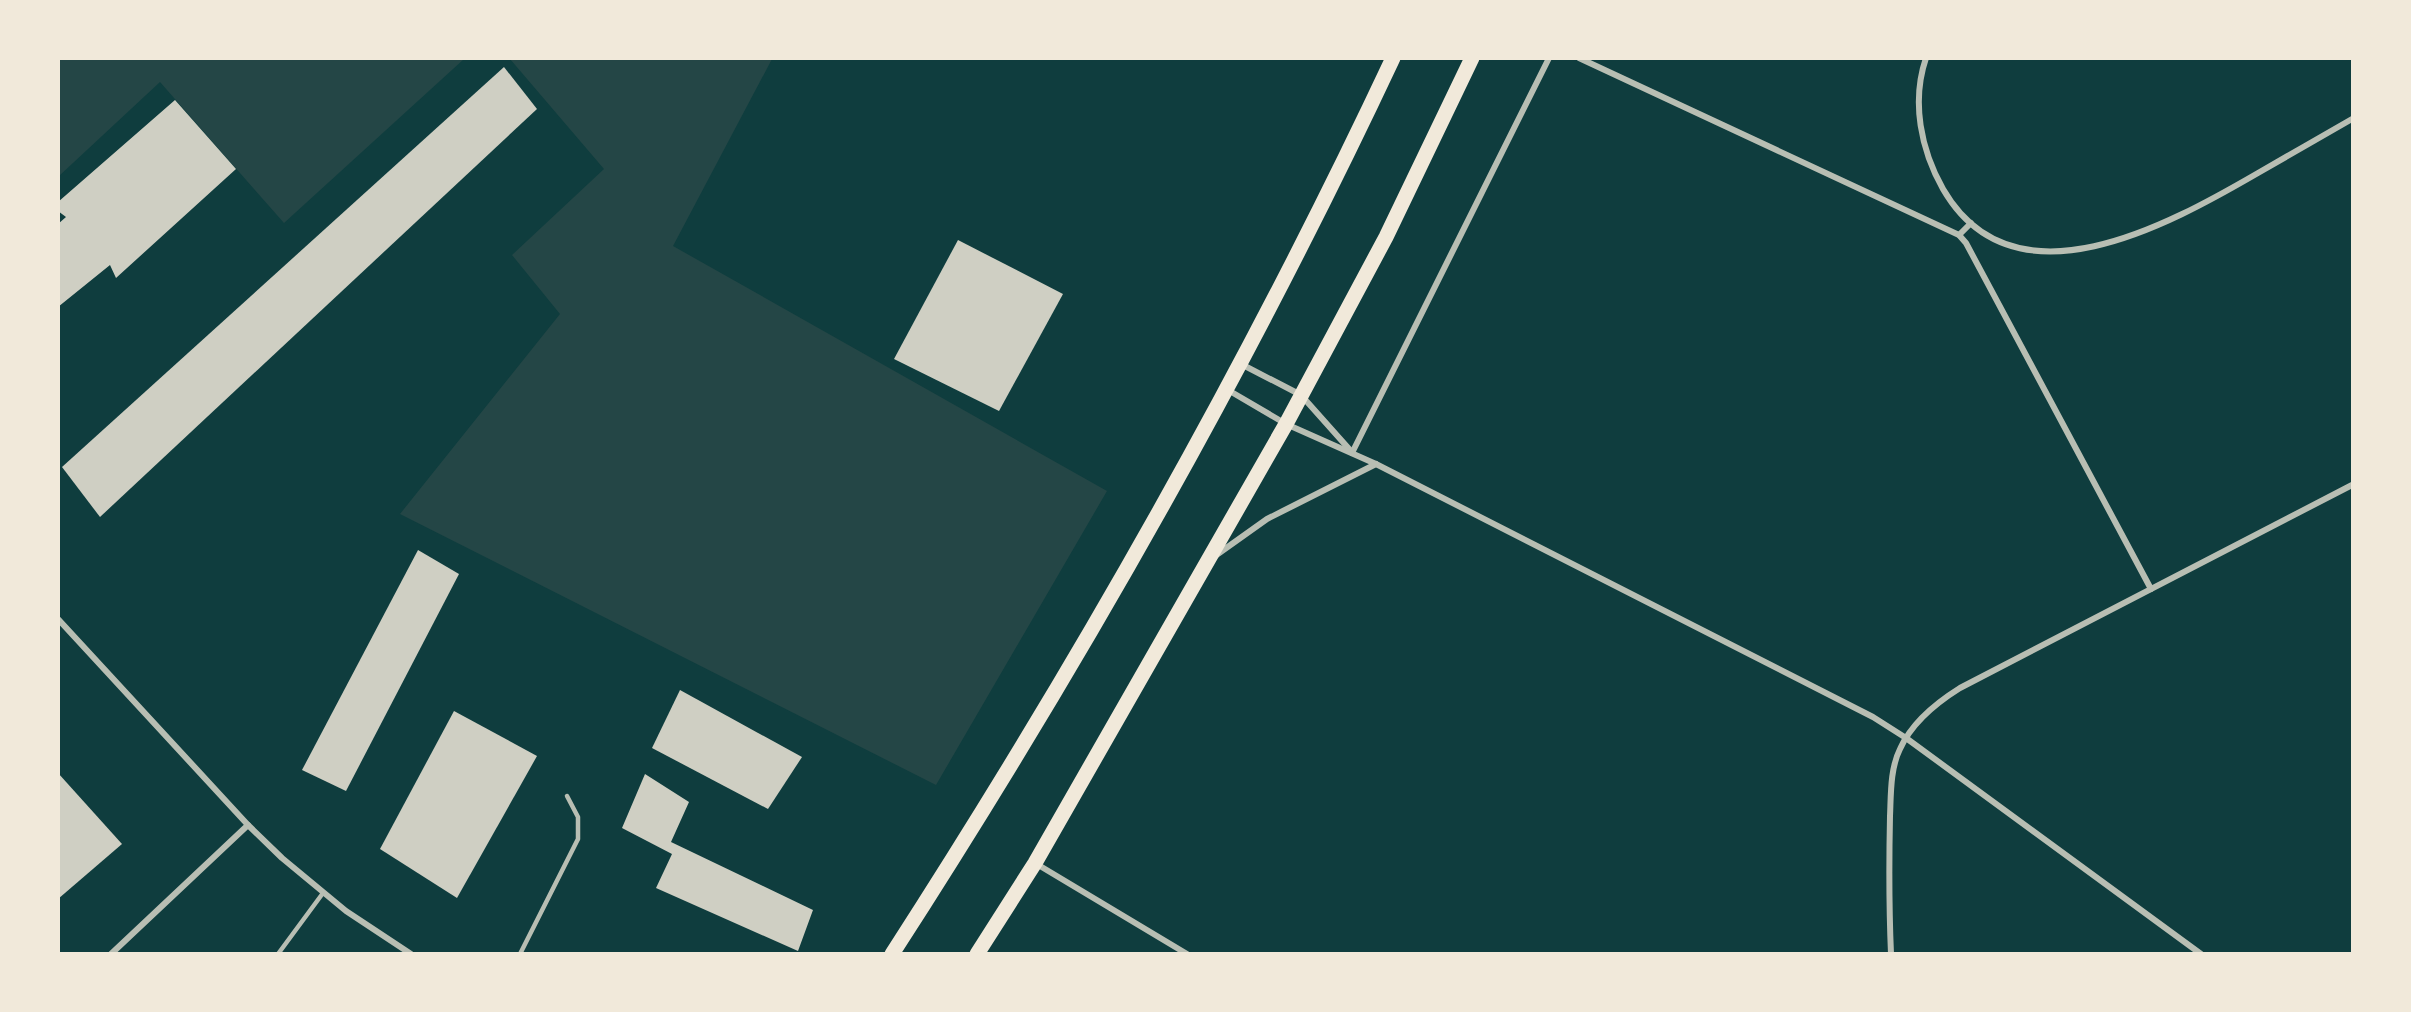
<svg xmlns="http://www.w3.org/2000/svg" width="2411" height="1012" font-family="Rubik,sans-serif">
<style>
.green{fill:#244646}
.building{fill:#cfcfc3}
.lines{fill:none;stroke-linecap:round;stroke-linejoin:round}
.service{stroke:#b8beb3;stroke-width:4.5}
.minor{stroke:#b8beb3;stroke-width:6}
.primary{stroke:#f1e9da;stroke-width:15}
</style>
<rect width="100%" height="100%" fill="#0f3d3e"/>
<g class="green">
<path d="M59,59H464L284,223L160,82L59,176Z"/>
<path d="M510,59H772L673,246L1107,491L936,785L400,514L560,314L512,255L604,169Z"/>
</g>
<g class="building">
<path d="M504,67L537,109L100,517L62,467Z"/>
<path d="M175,100L236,169L116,278L110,265L58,307V224L66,217L58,211V202Z"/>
<path d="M958,240L1063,294L999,411L894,359Z"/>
<path d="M418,550L459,574L346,791L302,770Z"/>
<path d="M680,690L802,757L768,809L652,748Z"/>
<path d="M454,711L537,756L457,898L380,849Z"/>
<path d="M58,773L122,844L58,899Z"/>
<path d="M645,774L689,802L671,842L813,910L798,951L656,888L672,854L622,828Z"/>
</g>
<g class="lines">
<g class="service">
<path d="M278,954L323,893"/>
<path d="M520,954L578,839V817L567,796"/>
</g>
<g class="minor">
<path d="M1579,58L1959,235L1966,243L2151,589"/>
<path d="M1926,58C1911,102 1921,150 1943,189C2014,312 2170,224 2258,173C2289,155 2321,137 2352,119"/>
<path d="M1959,235L1971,223"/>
<path d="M1241,364L1301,395L1350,450"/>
<path d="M1228,390L1286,424L1376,464L1873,717L1906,738L2201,954"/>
<path d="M1352,453L1549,58"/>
<path d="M1215,556L1267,519L1376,464"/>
<path d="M58,619L248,825L282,858L346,911L411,954"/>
<path d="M1035,863L1187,954"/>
<path d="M111,954L248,825"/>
<path d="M1891,954C1889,908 1889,862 1890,816C1891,795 1890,769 1900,749C1912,722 1936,703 1960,688L2352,485"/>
</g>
<g class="primary">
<path d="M892,954C1078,666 1247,369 1393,58"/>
<path d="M977,954L1035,863L1286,424L1386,237L1472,58"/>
</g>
</g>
<rect width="2411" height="1012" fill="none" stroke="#f1e9da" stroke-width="120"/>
</svg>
